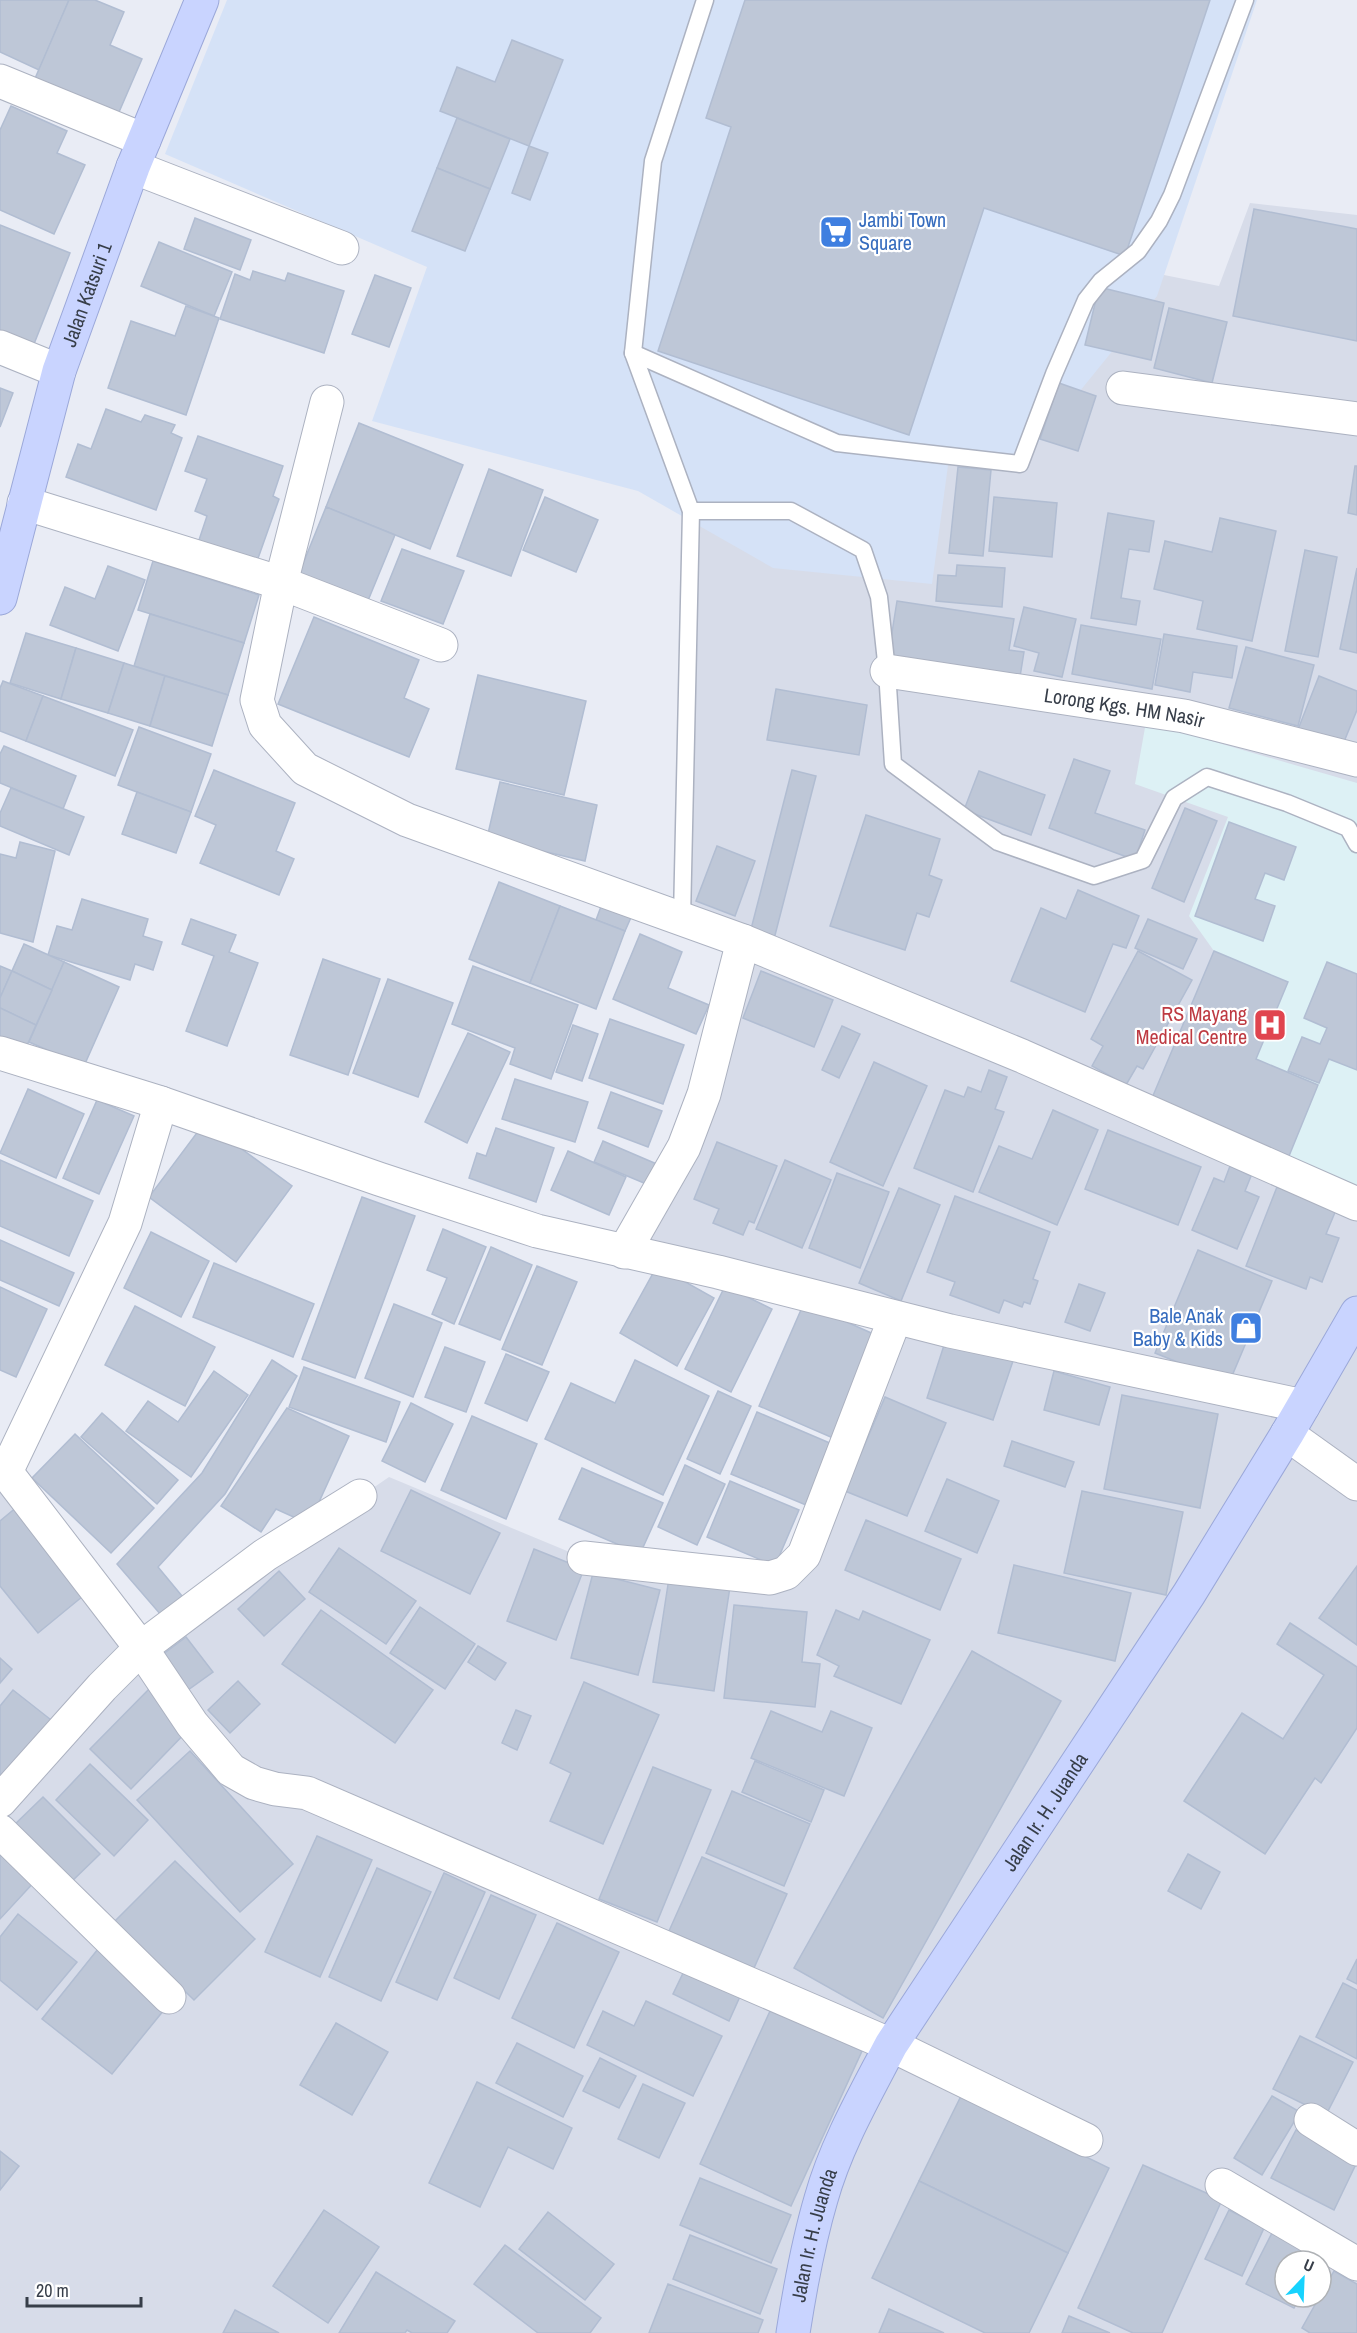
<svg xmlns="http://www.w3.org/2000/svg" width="1357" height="2333" font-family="'Archivo Narrow',sans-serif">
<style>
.residential{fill:#d7dce9;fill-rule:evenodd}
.commercial{fill:#d5e2f7}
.medical{fill:#ddf1f5}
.building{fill:#bec7d7;stroke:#b1bdd2;stroke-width:1.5}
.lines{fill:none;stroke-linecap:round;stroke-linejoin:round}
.lane-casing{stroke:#acb2c1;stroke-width:19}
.street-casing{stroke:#acb2c1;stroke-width:35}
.secondary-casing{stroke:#9ba8d9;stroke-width:35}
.lane{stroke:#fff;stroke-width:16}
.street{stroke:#fff;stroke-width:33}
.secondary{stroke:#c9d4ff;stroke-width:33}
.labels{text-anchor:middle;stroke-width:4.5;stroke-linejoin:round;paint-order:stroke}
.shop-label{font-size:20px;fill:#366cbe;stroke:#fff;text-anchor:start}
.street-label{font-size:20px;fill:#373e49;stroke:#fff}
.health-label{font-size:20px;fill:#be3a42;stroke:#fff;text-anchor:end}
</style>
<rect width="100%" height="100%" fill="#e9ecf5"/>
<path class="residential" d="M1250,203L1357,215V2333H0V1470L141,1648L389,1477L584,1558L786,1573L894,1319L624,1252L684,1147L743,941L682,918L691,511L1139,270L1219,286ZM1285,2261H1321V2297H1285Z"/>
<path class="commercial" d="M227,0H1257L1157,296L1024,460L949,458L932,584L773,568L638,491L372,421L427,267L165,154Z"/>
<path class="medical" d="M1146,722L1357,783V1191L1152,1098L1214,951L1189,916L1228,817L1135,784Z"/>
<g class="building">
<path d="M0,0H69L39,70L0,52Z"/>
<path d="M69,0H95L124,12L110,45L142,59L116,119L33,83Z"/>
<path d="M745,0H1210L1125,256L984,208L909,435L658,351L731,127L706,118Z"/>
<path d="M512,40L563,60L529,146L440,111L457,67L495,82Z"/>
<path d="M11,106L67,131L57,153L85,165L54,234L0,210V130Z"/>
<path d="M457,118L510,139L490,189L437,168Z"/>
<path d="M529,146L548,153L530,200L512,193Z"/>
<path d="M437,168L490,189L465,251L412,231Z"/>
<path d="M1254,209L1357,229V341L1233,316Z"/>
<path d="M195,218L251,240L240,270L184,249Z"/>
<path d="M0,225L70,253L32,349L0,336Z"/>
<path d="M159,242L232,272L214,316L141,286Z"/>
<path d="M253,271L285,281L288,273L344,291L324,353L220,319L235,274L250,280Z"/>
<path d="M375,275L411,288L389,347L352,334Z"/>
<path d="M1099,287L1164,303L1151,360L1085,345Z"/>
<path d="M186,306L219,318L186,415L108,388L131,321L175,336Z"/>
<path d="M1169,308L1227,322L1212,383L1154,368Z"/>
<path d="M1059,383L1096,396L1078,451L1040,439Z"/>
<path d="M0,388L13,393L0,427Z"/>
<path d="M106,409L141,422L145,415L175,425L171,433L182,438L156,510L66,477L78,444L91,449Z"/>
<path d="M359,423L463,465L430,549L326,507Z"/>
<path d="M198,436L283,466L273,496L279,499L256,564L198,543L207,516L195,511L207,479L185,471Z"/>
<path d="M1355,466H1357V515L1348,513Z"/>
<path d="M958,467L991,470L983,556L949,553Z"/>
<path d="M489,469L543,490L511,576L457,556Z"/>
<path d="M545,497L598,520L576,572L523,550Z"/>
<path d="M994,497L1057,503L1052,557L989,551Z"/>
<path d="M326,507L395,535L367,603L298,576Z"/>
<path d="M1108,513L1154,521L1149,552L1129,549L1121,598L1140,601L1136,625L1091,618Z"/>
<path d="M1220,518L1276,531L1252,641L1197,629L1203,601L1154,589L1165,541L1212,552Z"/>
<path d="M402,549L464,571L443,624L381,601Z"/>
<path d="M1305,550L1337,557L1318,657L1285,651Z"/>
<path d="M153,561L259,595L244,643L138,610Z"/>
<path d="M957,565L1005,568L1002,607L936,601L938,575L956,576Z"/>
<path d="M108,566L145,580L118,651L50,625L65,587L95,599Z"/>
<path d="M1357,568V653L1340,649Z"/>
<path d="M897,601L1014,619L1009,650L1024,652L1019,683L887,664Z"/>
<path d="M1024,607L1076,619L1062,677L1034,671L1039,653L1014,646Z"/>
<path d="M150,614L244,643L228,695L134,666Z"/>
<path d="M314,617L419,660L404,698L429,709L409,757L278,704Z"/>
<path d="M1081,625L1161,639L1152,689L1072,674Z"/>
<path d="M26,633L76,648L61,699L10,683Z"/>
<path d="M1164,634L1237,646L1232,678L1193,672L1190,692L1155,685Z"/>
<path d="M1246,647L1314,665L1298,726L1229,708Z"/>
<path d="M76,648L124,663L108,713L61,699Z"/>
<path d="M124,663L165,676L150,726L108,713Z"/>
<path d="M478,675L586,701L564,795L456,769Z"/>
<path d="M165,676L228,695L212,746L150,726Z"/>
<path d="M1319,676L1357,691V710L1341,749L1297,732Z"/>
<path d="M3,681L43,696L26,741L0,731V688Z"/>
<path d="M776,689L867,705L859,755L767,740Z"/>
<path d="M43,696L133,730L115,776L26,741Z"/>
<path d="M139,727L211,754L191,812L118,785Z"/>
<path d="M4,746L76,776L63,809L0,783V754Z"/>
<path d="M1074,759L1110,771L1095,813L1145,830L1135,860L1049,828Z"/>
<path d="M214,770L295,803L276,851L294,859L279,895L200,863L216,825L195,816Z"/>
<path d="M792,770L816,776L774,939L750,933Z"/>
<path d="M979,771L1045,795L1031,835L964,810Z"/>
<path d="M500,782L597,805L585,861L487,838Z"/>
<path d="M11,788L84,817L69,855L0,826V813Z"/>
<path d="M137,792L191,812L176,853L122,834Z"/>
<path d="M1185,808L1217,821L1184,902L1152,888Z"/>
<path d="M866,815L940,839L929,875L942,880L929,917L917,913L905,950L830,926Z"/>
<path d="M1229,822L1296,847L1284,880L1265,873L1255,899L1275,906L1263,941L1195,916Z"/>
<path d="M20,842L55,851L33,942L0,933V854L16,858Z"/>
<path d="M717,846L755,861L735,916L696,901Z"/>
<path d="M499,882L560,906L530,983L469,959Z"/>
<path d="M1078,890L1139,916L1126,948L1113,944L1085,1012L1011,981L1041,908L1066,919Z"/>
<path d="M82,899L148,919L143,936L162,942L153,970L135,964L130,980L48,955L57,926L72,930Z"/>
<path d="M603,901L633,913L625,931L596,920Z"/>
<path d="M560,906L625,931L596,1009L530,983Z"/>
<path d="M191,919L236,935L229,952L258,963L227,1046L186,1031L214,956L182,944Z"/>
<path d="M1148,919L1197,939L1183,969L1135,948Z"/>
<path d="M640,934L682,952L668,988L709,1005L696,1034L613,999Z"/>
<path d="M24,944L64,962L52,990L12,971Z"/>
<path d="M1138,951L1192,980L1143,1069L1137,1066L1126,1085L1092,1066L1103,1046L1091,1039Z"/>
<path d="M1214,951L1288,982L1256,1059L1318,1085L1289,1156L1152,1098Z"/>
<path d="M323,959L380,979L348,1075L290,1055Z"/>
<path d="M64,962L119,987L84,1066L29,1042Z"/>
<path d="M1327,962L1357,974V1070L1329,1059L1319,1083L1288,1071L1302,1037L1320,1044L1327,1028L1304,1018Z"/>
<path d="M0,966L12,971L0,998Z"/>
<path d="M473,966L578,1005L551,1079L510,1064L515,1048L452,1024Z"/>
<path d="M12,971L52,990L36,1025L0,1008V998Z"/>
<path d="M761,971L833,1000L814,1047L743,1018Z"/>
<path d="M388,979L453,1003L418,1097L353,1073Z"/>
<path d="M0,1008L36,1025L21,1059L0,1049Z"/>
<path d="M610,1019L684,1045L663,1104L589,1078Z"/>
<path d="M573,1025L598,1034L582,1081L556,1072Z"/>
<path d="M842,1026L860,1034L839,1078L822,1070Z"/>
<path d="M468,1033L510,1052L467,1143L425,1122Z"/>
<path d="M874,1062L927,1086L883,1186L830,1162Z"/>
<path d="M989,1070L1007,1077L995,1109L1004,1112L973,1192L914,1168L945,1090L964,1097L968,1087L981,1092Z"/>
<path d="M515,1079L588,1102L575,1142L502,1119Z"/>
<path d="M28,1089L84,1114L56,1178L0,1153Z"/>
<path d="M611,1092L662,1111L648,1147L598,1128Z"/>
<path d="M97,1100L134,1116L99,1194L63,1178Z"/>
<path d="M1053,1110L1098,1130L1057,1225L979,1192L999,1146L1032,1159Z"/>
<path d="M205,1122L292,1186L236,1262L149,1197Z"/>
<path d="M496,1128L554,1148L536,1202L469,1178L477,1153L486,1156Z"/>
<path d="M1108,1130L1201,1167L1178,1225L1085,1189Z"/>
<path d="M603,1141L659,1165L651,1186L594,1162Z"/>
<path d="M717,1142L777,1166L754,1223L749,1221L743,1235L713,1223L719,1209L694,1199Z"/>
<path d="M568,1151L626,1177L609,1215L551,1190Z"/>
<path d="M0,1160L93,1201L69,1256L0,1226Z"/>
<path d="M785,1160L831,1180L802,1248L756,1229Z"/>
<path d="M1230,1166L1251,1176L1245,1191L1259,1197L1237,1249L1192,1230L1214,1178L1224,1182Z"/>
<path d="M837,1173L889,1192L860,1268L809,1248Z"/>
<path d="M1277,1187L1336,1210L1326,1234L1339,1238L1322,1282L1310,1277L1306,1289L1246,1266Z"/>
<path d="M899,1188L940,1205L901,1301L859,1283Z"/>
<path d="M955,1196L1050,1232L1033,1279L1038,1281L1030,1304L1024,1302L1022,1307L1004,1300L999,1313L950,1295L955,1282L927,1272Z"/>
<path d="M362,1197L415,1216L355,1378L302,1359Z"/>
<path d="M443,1229L486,1247L454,1324L432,1314L447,1278L427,1270Z"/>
<path d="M151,1232L209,1261L181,1317L124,1288Z"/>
<path d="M0,1240L74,1273L59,1306L0,1280Z"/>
<path d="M491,1247L532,1265L500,1340L459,1324Z"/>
<path d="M1198,1250L1272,1281L1229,1383L1155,1353Z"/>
<path d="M214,1263L314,1304L293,1357L193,1317Z"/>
<path d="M537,1266L577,1282L542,1365L502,1349Z"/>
<path d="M657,1266L714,1298L677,1366L620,1333Z"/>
<path d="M1079,1284L1105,1293L1090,1331L1065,1322Z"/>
<path d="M725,1286L772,1309L731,1392L685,1369Z"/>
<path d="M0,1287L47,1309L16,1377L0,1370Z"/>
<path d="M804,1303L878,1336L833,1438L759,1406Z"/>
<path d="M394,1304L442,1323L413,1397L365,1378Z"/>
<path d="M135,1306L215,1347L185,1406L105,1365Z"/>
<path d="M947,1336L1014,1358L993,1420L927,1398Z"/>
<path d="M445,1347L485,1362L466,1412L425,1397Z"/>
<path d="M506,1354L549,1372L527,1421L485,1403Z"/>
<path d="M272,1360L297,1376L225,1494L158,1567L182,1596L161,1615L117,1564L202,1473Z"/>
<path d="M635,1360L709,1396L663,1495L545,1439L571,1383L615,1403Z"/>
<path d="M304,1367L400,1402L386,1442L289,1407Z"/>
<path d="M214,1371L248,1395L191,1477L126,1431L148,1401L178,1422Z"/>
<path d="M1054,1371L1110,1387L1099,1425L1044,1410Z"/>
<path d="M718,1391L751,1406L720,1474L687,1459Z"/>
<path d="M1122,1395L1218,1414L1200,1508L1104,1489Z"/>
<path d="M885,1397L946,1423L907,1516L845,1491Z"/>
<path d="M411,1403L453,1424L425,1482L382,1461Z"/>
<path d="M287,1408L349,1436L309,1524L276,1509L261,1532L221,1506Z"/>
<path d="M757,1412L832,1444L806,1505L731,1474Z"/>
<path d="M102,1413L178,1480L157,1504L81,1437Z"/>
<path d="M472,1416L537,1444L506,1519L441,1490Z"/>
<path d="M75,1434L154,1508L111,1553L32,1478Z"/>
<path d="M1012,1441L1074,1462L1065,1487L1004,1466Z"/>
<path d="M685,1465L725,1484L697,1545L658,1527Z"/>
<path d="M582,1468L663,1503L640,1554L559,1519Z"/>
<path d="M947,1479L999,1501L977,1553L925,1531Z"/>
<path d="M730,1481L799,1510L775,1566L707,1537Z"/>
<path d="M411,1490L500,1533L470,1594L381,1551Z"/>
<path d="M1082,1491L1183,1512L1166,1595L1064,1573Z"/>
<path d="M18,1506L88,1592L38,1633L0,1586V1521Z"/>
<path d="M866,1520L961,1559L940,1610L845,1570Z"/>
<path d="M339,1548L416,1601L386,1644L309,1592Z"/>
<path d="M534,1549L584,1569L556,1640L507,1621Z"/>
<path d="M1014,1565L1131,1593L1115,1661L998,1633Z"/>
<path d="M1357,1566V1645L1319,1618Z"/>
<path d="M279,1571L305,1599L264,1636L238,1609Z"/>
<path d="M593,1573L660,1590L638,1675L571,1658Z"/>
<path d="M669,1578L730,1587L714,1691L653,1682Z"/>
<path d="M734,1605L807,1612L802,1662L820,1664L815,1707L724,1698Z"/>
<path d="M420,1607L475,1644L445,1689L390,1653Z"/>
<path d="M321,1610L433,1690L395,1743L282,1664Z"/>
<path d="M836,1610L859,1620L863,1611L930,1640L901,1704L834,1676L839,1666L817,1655Z"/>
<path d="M1290,1623L1357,1667V1728L1321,1783L1315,1778L1265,1854L1184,1801L1242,1713L1283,1739L1324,1675L1277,1644Z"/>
<path d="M186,1637L213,1672L188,1690L162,1655Z"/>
<path d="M478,1646L506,1663L495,1680L468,1662Z"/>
<path d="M972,1651L1061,1701L883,2018L794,1968Z"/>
<path d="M0,1658L12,1669L0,1683Z"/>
<path d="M238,1681L260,1704L230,1733L208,1710Z"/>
<path d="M584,1682L659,1715L603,1844L550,1821L571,1773L550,1763Z"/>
<path d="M150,1688L191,1727L131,1789L90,1749Z"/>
<path d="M13,1690L55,1723L0,1792V1706Z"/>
<path d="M516,1710L531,1716L517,1750L502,1743Z"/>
<path d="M771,1711L822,1732L831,1711L872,1728L844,1796L751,1758Z"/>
<path d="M190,1751L293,1864L240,1912L137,1800Z"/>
<path d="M755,1761L824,1790L811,1822L742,1792Z"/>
<path d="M90,1764L148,1820L114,1856L56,1800Z"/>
<path d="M653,1767L711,1790L657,1922L599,1899Z"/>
<path d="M732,1791L810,1824L784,1886L706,1853Z"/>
<path d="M43,1797L100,1854L66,1887L9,1830Z"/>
<path d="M317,1836L372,1860L320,1977L265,1952Z"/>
<path d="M0,1846L36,1880L0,1919Z"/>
<path d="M1188,1854L1220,1872L1201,1909L1168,1891Z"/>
<path d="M702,1857L787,1894L754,1968L669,1931Z"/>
<path d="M175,1861L255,1939L194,2000L114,1922Z"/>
<path d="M377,1868L431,1892L381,2001L329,1977Z"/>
<path d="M444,1873L485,1892L437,2000L396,1982Z"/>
<path d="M491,1895L536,1915L499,1999L454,1978Z"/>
<path d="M18,1914L77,1962L37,2010L0,1980V1937Z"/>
<path d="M557,1923L619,1952L574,2048L512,2018Z"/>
<path d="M98,1949L168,2005L112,2074L42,2019Z"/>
<path d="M1357,1959V1984L1347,1979Z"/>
<path d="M687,1965L742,1992L729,2021L673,1994Z"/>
<path d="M1343,1983L1357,1990V2059L1316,2037Z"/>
<path d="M646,2001L722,2036L693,2096L587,2045L603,2011L634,2026Z"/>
<path d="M771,2009L862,2051L791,2206L700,2164Z"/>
<path d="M336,2023L388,2052L352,2115L300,2085Z"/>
<path d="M1300,2036L1353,2062L1326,2115L1273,2089Z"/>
<path d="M517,2043L583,2076L563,2117L496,2083Z"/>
<path d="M600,2058L636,2076L619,2108L583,2091Z"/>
<path d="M477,2082L572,2128L553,2169L508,2147L480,2207L429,2183Z"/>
<path d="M643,2084L685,2103L659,2158L618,2139Z"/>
<path d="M961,2096L1109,2168L1068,2253L919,2181Z"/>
<path d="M1272,2096L1300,2112L1262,2175L1234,2158Z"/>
<path d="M1296,2130L1357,2162L1334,2210L1271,2178Z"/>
<path d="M0,2151L19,2166L0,2190Z"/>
<path d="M1143,2165L1222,2200L1162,2333H1133L1078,2308Z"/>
<path d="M700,2178L791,2215L771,2263L680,2225Z"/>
<path d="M919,2181L1068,2253L1029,2333H985L872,2278Z"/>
<path d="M324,2210L379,2247L328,2323L273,2286Z"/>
<path d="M1229,2210L1264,2228L1242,2276L1205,2259Z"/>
<path d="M548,2212L614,2264L585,2300L519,2249Z"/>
<path d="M1273,2231L1322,2255L1319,2261H1285V2297H1300L1294,2308L1246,2284Z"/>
<path d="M690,2235L777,2269L760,2314L673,2279Z"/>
<path d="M505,2245L601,2318L590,2333H538L474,2284Z"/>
<path d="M1334,2271L1357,2284V2333H1310L1302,2328Z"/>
<path d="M376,2272L455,2321L447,2333H412L407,2330L405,2333H339Z"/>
<path d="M668,2284L763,2320L758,2333H649Z"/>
<path d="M889,2309L944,2333H879Z"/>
<path d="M235,2310L279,2333H223Z"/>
<path d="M1069,2316L1110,2333H1062Z"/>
</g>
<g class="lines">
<defs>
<g id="lane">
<path d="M633,353L837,443L1020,464L1054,374L1086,300L1101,281L1138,251L1159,221L1172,195L1245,0"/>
<path d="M691,511H791L863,550L879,597L887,671L893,764L998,842L1094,876L1143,860L1174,798L1207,777L1287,803L1348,828L1357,844"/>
<path d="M682,918L691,511L633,353L653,161L705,0"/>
</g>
<g id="street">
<path d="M0,81L144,140"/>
<path d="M133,167L342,248"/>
<path d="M0,347L59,371"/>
<path d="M1123,388L1357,419"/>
<path d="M327,402L281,583L257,700L265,725L305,769L407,820L743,941L1022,1056L1357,1204"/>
<path d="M24,503L281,583L441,645"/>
<path id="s1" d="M887,671L1184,716L1357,760"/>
<path d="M0,1053L161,1103L379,1179L537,1231L718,1272L950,1331L1303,1406"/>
<path d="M624,1252L684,1147L704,1094L743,941"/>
<path d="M1287,1434L1357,1484"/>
<path d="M0,1470L6,1472L141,1648L192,1724L231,1770L254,1783L275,1789L307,1793L891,2045L1086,2140"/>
<path d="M6,1472L125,1223L161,1103"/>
<path d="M584,1558L770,1578L786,1573L804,1555L895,1318"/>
<path d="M0,1801L102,1687L141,1648L265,1555L360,1496"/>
<path d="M0,1831L169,1997"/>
<path d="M1311,2120L1357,2149"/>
<path d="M1222,2185L1357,2264"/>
</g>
<g id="secondary">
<path id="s2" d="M0,598L59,371L133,167L202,0"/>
<path id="s3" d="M793,2333C800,2288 808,2243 821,2199C836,2145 865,2095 891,2045L1189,1594L1287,1434L1357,1313"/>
</g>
</defs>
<use href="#lane" class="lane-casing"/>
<use href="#street" class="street-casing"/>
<use href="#secondary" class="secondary-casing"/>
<use href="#lane" class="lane"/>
<use href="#street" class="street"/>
<use href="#secondary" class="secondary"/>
</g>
<defs>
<symbol id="supermarket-square" viewBox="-11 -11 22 22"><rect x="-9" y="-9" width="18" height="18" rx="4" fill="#3f7fe0" stroke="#fff"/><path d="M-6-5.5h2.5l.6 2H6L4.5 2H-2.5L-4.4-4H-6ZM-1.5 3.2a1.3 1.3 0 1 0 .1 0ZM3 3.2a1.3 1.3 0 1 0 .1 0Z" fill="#fff"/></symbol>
<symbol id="hospital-square" viewBox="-11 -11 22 22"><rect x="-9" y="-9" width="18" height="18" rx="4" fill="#e0444e" stroke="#fff"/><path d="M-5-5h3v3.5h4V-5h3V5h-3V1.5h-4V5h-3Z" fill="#fff"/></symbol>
<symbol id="shop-square" viewBox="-11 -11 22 22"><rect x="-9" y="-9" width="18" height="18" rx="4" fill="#3f7fe0" stroke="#fff"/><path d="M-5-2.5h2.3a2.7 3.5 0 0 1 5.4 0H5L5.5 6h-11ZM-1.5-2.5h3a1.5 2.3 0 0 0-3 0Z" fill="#fff"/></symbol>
</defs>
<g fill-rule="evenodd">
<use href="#supermarket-square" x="817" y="213" width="38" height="38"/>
<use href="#hospital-square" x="1251" y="1006" width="38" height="38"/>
<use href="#shop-square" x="1227" y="1309" width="38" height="38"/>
</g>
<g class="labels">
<g class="shop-label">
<text x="859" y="227">Jambi Town<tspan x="859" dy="23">Square</tspan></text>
<text x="1223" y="1323" text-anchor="end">Bale Anak<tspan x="1223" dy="23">Baby &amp; Kids</tspan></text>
</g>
<g class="street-label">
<text dy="7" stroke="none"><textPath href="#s2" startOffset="316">Jalan Katsuri 1</textPath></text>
<text dy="7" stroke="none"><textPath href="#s1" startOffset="240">Lorong Kgs. HM Nasir</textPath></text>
<text dy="7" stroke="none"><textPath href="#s3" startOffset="586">Jalan Ir. H. Juanda</textPath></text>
<text dy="7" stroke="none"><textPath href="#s3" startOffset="100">Jalan Ir. H. Juanda</textPath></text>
</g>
<g class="health-label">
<text x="1247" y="1021">RS Mayang<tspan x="1247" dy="23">Medical Centre</tspan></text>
</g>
</g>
<g transform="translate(1303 2279) rotate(23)"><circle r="28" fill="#ffffff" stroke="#afb2b6" stroke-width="1.5"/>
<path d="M0-4.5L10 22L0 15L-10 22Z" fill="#17d3fe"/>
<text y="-9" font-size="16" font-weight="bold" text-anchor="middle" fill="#373e49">U</text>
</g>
<path d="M27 2297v9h114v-9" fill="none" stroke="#373e49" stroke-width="3"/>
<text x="36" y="2297" font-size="18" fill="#373e49" stroke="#ffffff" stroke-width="4.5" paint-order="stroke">20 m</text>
</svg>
